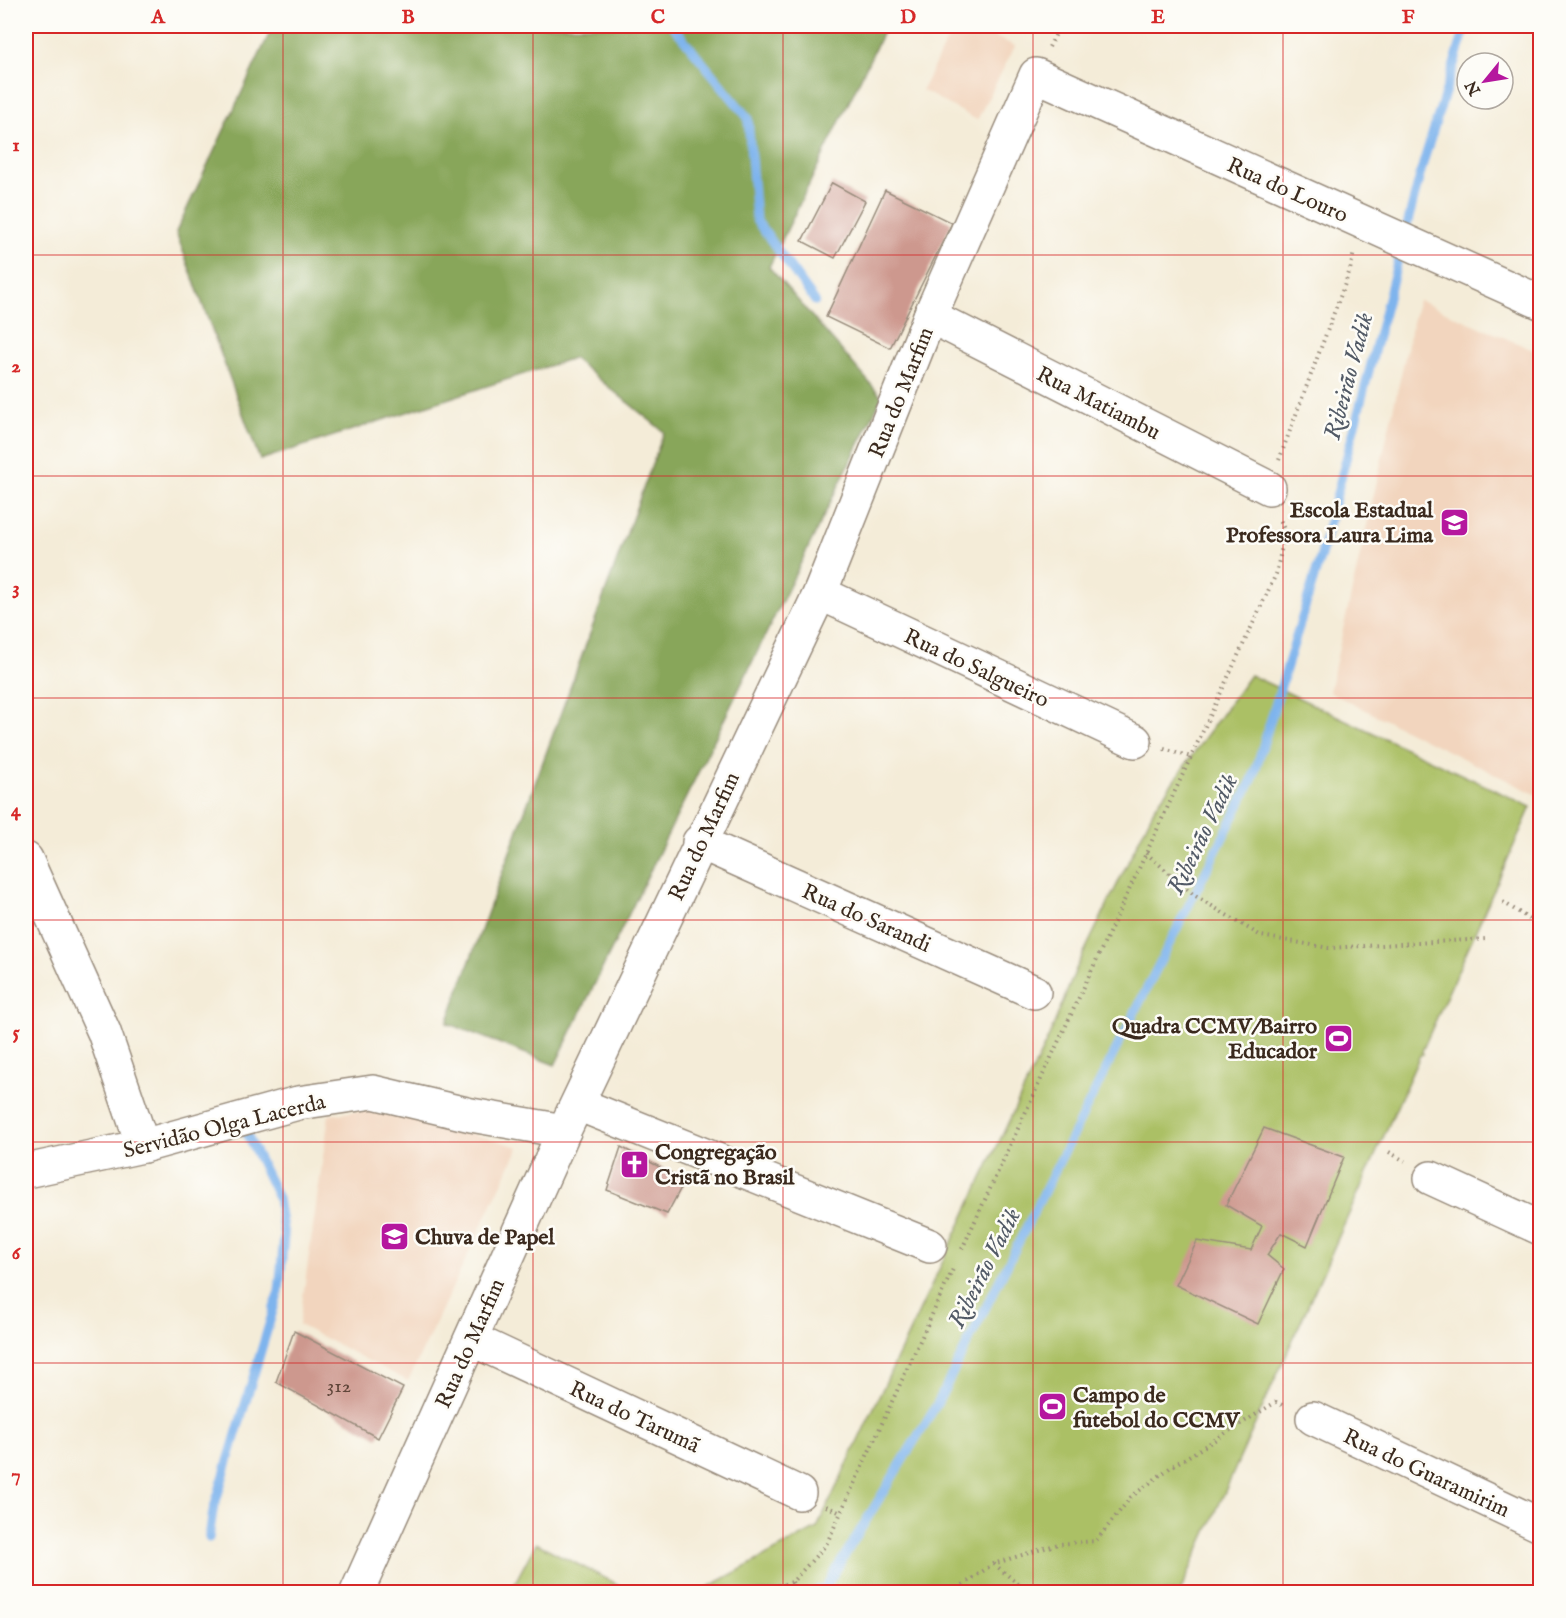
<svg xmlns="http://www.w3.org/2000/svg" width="1566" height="1618" font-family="'IM FELL English',serif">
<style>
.built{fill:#f2d5be}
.green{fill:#abc065;stroke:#737542;stroke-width:1.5}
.forest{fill:#88a65a;stroke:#62683c;stroke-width:1.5}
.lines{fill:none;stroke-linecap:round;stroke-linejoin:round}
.stream{stroke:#7eb4ed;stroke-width:9}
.building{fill:#cd988e}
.minor-casing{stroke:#988b7b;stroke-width:36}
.path{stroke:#988b7b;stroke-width:4;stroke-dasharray:1.5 4.5;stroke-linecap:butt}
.minor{stroke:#fff;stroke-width:33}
.grid{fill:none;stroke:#d62828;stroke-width:1.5;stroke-opacity:0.55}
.labels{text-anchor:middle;stroke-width:5;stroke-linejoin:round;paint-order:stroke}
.number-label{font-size:20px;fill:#60463a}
.street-label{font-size:22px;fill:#3b2a1e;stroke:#fdfcf7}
.poi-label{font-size:22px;font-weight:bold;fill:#3b2a1e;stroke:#fdfcf7;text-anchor:start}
.water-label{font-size:24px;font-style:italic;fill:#525a66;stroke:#fdfcf7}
.neatline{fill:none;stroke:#d62828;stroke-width:2}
.grid-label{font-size:20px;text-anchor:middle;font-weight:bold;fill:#d62828}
</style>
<rect width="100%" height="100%" fill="#fdfcf7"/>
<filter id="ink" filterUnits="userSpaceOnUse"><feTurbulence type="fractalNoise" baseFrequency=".0167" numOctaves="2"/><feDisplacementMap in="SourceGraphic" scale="12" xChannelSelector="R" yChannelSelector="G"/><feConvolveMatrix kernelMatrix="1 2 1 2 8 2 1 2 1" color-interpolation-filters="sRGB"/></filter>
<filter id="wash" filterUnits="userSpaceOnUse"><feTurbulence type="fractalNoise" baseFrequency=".008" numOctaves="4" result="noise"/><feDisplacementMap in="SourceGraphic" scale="24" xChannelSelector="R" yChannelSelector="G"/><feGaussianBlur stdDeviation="1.35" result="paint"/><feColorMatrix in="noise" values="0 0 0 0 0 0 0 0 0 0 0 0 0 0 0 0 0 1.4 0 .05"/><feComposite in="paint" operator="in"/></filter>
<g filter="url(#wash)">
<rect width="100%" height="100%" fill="#f4ecd8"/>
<g class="built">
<path d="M954,26H971L1015,46L977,120L922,90Z"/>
<path d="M1418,300L1540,353L1539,796L1329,692Z"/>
<path d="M381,1108L519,1147L408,1381L299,1325L329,1115Z"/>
</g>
<g class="green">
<path d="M1250,675L1531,807L1422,1051L1423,1054L1420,1055L1180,1592H699L817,1528L1050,1034L1076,969L1155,807Z"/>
<path d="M536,1543L632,1592H510Z"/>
</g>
<path class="forest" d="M273,26H886L769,267L882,397L555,1065L447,1023L664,432L573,358L260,460L176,232Z"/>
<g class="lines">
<g class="stream">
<path d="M673,26L748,118L756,220L815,301"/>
<path d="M209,1538L213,1511L279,1291L284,1236L278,1198L246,1132"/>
<path d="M814,1592L825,1588L937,1404L1253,778L1321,555L1424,160L1466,26"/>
</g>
</g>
<g id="blocks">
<g class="building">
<path d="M832,183L865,201L835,258L802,241Z"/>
<path d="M885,190L952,223L890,348L826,317Z"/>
<path d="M1264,1128L1344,1157L1307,1246L1281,1233L1267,1255L1284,1269L1258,1324L1176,1285L1197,1241L1251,1250L1262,1226L1226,1205Z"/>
<path d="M621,1147L685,1180L667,1214L607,1190Z"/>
<path d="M294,1331L403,1388L378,1438L276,1382Z"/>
</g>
</g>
</g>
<g filter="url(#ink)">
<use href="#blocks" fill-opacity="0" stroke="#988b7b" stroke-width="1.5"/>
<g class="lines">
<defs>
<g id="minor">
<path d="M930,316L1269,488"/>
<path d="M820,593L1135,741"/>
<path d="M699,842L1034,992"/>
<path d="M26,859L104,1032L143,1146"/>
<path d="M578,1104L930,1246"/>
<path d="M26,1171L143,1146L298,1103L373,1092L471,1115L564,1131"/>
<path d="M1431,1178L1540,1228"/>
<path d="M471,1339L799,1493"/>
<path d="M1313,1418L1540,1525"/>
<path d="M357,1592L564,1131L820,593L930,316L1036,75L1540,302"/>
</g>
</defs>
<use href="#minor" class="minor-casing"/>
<g class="path">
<path d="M1049,47L1060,26"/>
<path d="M1279,460L1350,270L1354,252"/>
<path d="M1164,749L1191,757"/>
<path d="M1146,853L1194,895L1261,936L1329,948L1486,939"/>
<path d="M1503,902L1540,926"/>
<path d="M1389,1152L1405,1161"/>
<path d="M962,1249L1276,574L1285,532L1279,517"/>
<path d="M826,1506L841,1513"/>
<path d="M994,1564L1028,1592"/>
<path d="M792,1582L797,1592"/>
<path d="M755,1592L792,1582L826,1545L953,1269"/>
<path d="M953,1592L993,1564L1058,1544L1096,1541L1131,1497L1171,1467L1276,1402L1286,1407"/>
</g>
<use href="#minor" class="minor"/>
</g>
</g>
<path class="grid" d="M283,26V1592M533,26V1592M783,26V1592M1033,26V1592M1283,26V1592M26,255H1540M26,476H1540M26,698H1540M26,920H1540M26,1142H1540M26,1363H1540"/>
<defs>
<symbol id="school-square" viewBox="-11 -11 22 22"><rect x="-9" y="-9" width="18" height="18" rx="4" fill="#b5179e" stroke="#fdfcf7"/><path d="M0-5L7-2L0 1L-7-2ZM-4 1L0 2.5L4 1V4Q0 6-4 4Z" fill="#fff"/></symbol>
<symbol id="stadium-square" viewBox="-11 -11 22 22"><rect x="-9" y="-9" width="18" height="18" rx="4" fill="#b5179e" stroke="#fdfcf7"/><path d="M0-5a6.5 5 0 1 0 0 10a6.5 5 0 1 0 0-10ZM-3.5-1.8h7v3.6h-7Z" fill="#fff"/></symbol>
<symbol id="church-square" viewBox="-11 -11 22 22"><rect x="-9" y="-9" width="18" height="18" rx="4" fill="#b5179e" stroke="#fdfcf7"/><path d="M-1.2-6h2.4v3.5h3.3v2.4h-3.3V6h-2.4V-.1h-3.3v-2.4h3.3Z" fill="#fff"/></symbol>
</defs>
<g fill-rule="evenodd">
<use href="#school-square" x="1438" y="506" width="33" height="33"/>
<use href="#stadium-square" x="1322" y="1022" width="33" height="33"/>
<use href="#church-square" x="618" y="1148" width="33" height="33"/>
<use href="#school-square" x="378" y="1220" width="33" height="33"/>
<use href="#stadium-square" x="1036" y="1390" width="33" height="33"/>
</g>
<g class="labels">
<g class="number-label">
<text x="339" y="1392">312</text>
</g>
<g class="street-label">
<text transform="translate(1288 189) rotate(24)" y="8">Rua do Louro</text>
<text transform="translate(900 392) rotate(-68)" y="8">Rua do Marfim</text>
<text transform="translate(1099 402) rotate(27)" y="8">Rua Matiambu</text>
<text transform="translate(977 667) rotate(25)" y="8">Rua do Salgueiro</text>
<text transform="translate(703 836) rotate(-65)" y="8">Rua do Marfim</text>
<text transform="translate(867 917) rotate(24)" y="8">Rua do Sarandi</text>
<text transform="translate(224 1125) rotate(-14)" y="8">Servidão Olga Lacerda</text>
<text transform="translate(469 1343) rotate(-66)" y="8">Rua do Marfim</text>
<text transform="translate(635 1416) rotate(25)" y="8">Rua do Tarumã</text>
<text transform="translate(1427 1472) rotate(25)" y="8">Rua do Guaramirim</text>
</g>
<g class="poi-label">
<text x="1433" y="517" text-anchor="end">Escola Estadual<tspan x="1433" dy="25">Professora Laura Lima</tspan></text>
<text x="1317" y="1033" text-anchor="end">Quadra CCMV/Bairro<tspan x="1317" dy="25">Educador</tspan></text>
<text x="655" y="1159">Congregação<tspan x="655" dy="25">Cristã no Brasil</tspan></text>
<text x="415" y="1244">Chuva de Papel</text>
<text x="1073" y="1402">Campo de<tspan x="1073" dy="25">futebol do CCMV</tspan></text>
</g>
<g class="water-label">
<text transform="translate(1348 376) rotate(-75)" y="8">Ribeirão Vadik</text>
<text transform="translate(1202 834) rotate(-64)" y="8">Ribeirão Vadik</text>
<text transform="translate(984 1268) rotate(-63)" y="8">Ribeirão Vadik</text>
</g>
</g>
<rect width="1566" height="1618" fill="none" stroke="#fdfcf7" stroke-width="66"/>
<g transform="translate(1485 81) rotate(240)"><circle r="28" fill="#fdfcf7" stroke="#afa8a0" stroke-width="1.5"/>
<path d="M0-4.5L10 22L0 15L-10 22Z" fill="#b5179e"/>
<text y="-9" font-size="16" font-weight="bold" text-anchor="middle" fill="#3b2a1e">N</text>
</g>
<rect x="33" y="33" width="1500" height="1552" class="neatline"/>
<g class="grid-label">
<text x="158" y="23">A</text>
<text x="408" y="23">B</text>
<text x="658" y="23">C</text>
<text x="908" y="23">D</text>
<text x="1158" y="23">E</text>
<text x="1408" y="23">F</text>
<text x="16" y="151">1</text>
<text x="16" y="372">2</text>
<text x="16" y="594">3</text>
<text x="16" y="816">4</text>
<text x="16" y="1038">5</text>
<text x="16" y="1259">6</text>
<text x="16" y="1481">7</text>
</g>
</svg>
